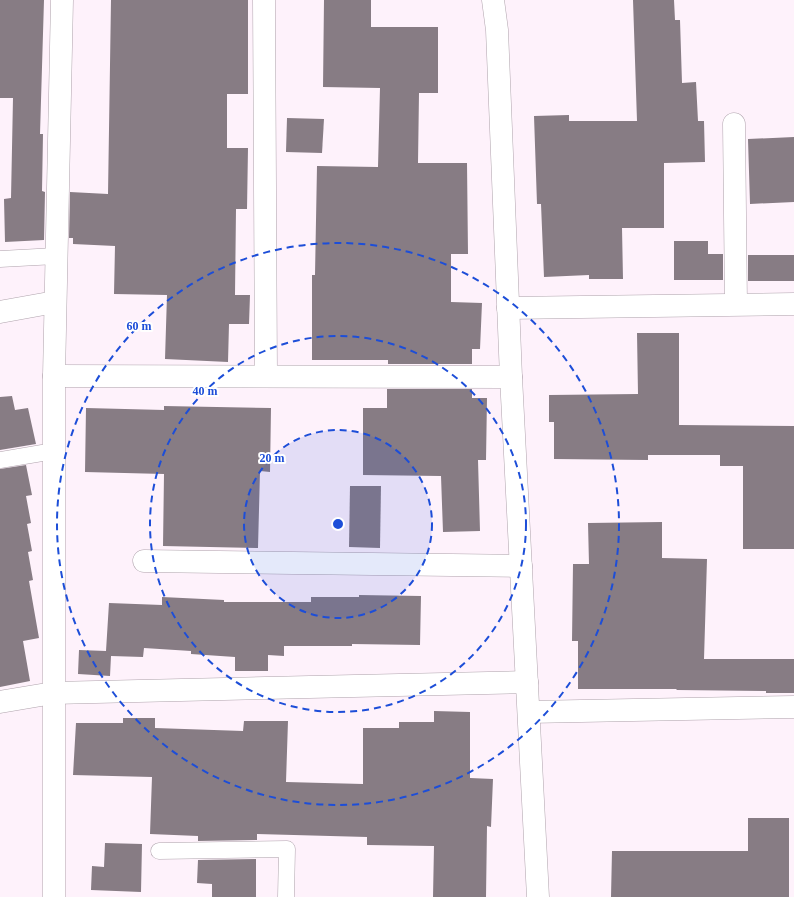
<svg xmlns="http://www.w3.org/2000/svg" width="794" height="897" font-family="'Times New Roman',serif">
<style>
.building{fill:#877c84}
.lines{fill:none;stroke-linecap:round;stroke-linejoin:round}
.service-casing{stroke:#afa3ac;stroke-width:17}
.minor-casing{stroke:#afa3ac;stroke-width:23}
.service{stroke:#fff;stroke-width:16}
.minor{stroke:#fff;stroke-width:22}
.ring{fill:none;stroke:#1d4ed8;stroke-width:2;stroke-dasharray:7 5}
.centre{fill:#1d4ed8;stroke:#fff;stroke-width:2}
.ring-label{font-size:12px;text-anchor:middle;font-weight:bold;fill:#1d4ed8;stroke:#fff;stroke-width:4;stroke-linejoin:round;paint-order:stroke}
</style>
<rect width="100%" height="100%" fill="#fef2fb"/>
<g class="building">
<path d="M0,0H44L40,134H43L42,191L45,192L44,240L5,242L4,199L11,198L13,98H0Z"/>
<path d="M111,0H248V94H227V148H248L247,209H236L235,295H250L249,324H229L228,362L165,359L167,295L114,294L115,246L73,244V238H69L70,192L108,194Z"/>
<path d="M324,0H371V27H438V93H419L418,163H467L468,254H451V302L482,303L480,349H472V364H388V360H312V275H315L317,166L378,167L380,88L323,87Z"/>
<path d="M633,0H674L675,20H680L682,83L696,82L698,121H704L705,162L664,163V228H622L623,279H589V275L544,277L541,204H537L534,116L569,115V121H637Z"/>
<path d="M287,118L324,119L322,153L286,152Z"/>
<path d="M794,137V202L750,204L748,139Z"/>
<path d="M674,241H708V254H723V280H674Z"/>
<rect x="748" y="255" width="46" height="26"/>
<path d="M637,333H679V425L794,426V549H743V466H720V455H648V460L554,459V422H549V395L638,394Z"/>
<path d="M387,389H472V398H487L486,460H478L480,531L443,532L441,476L363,475V408H387Z"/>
<path d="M12,396L15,410L28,408L36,444L0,450V397Z"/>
<path d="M164,406L271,408L270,472L260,471L258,548L163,546L164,474L85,472L86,408L164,410Z"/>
<path d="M26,465L32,495L26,496L31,523L27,524L32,551L28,552L33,580L29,581L39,638L23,641L30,681L0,687V469Z"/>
<path d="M350,486H381L380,548L349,547Z"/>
<path d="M662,522V558L707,559L704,659H794V693H766V691L677,690L676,689H578V641H572L573,564H589L588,523Z"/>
<path d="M359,595L421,596L420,645L352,644V646H284V656L268,655V671H235V657L191,654V651L144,648L143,657L111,656L110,676L78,674L79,650L106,651L109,603L162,605V597L224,600V602H311V597H359Z"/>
<path d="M434,711L470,712V778L493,779L491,827L487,826L486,897H433L434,846L367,845V837L257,834V840L198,841V836L150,834L152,777L73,775L76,723H123V718H155V728L243,731L244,721H288L286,782L363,784V728H399V722H434Z"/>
<path d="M748,818H789V897H611L612,851H748Z"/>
<path d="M105,843L142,844L141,892L91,890L92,866L104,867Z"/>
<path d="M256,859V897H212V884L197,883L198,860Z"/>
</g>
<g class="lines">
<defs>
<g id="service">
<path d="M0,259L56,256"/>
<path d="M0,460L54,451"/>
<path d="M159,851L287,849L286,897"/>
</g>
<g id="minor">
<path d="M264,0L266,375"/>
<path d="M493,0L497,30L511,377L538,897"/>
<path d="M734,124L736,304"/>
<path d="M508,308L794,304"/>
<path d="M0,312L55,302"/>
<path d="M54,376L511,377"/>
<path d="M144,561L521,566"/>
<path d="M0,702L53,693L527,682"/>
<path d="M529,712L794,707"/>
<path d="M54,897V376L62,0"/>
</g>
</defs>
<use href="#service" class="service-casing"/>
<use href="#minor" class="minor-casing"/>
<use href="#service" class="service"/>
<use href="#minor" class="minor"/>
</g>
<circle cx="338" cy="524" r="94" fill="#1d4ed8" fill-opacity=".12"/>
<g class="ring">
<circle cx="338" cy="524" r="94"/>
<circle cx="338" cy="524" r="188"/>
<circle cx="338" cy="524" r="281"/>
</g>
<circle cx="338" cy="524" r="6" class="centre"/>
<g class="ring-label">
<text x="139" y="330">60 m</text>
<text x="205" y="395">40 m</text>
<text x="272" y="462">20 m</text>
</g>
</svg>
